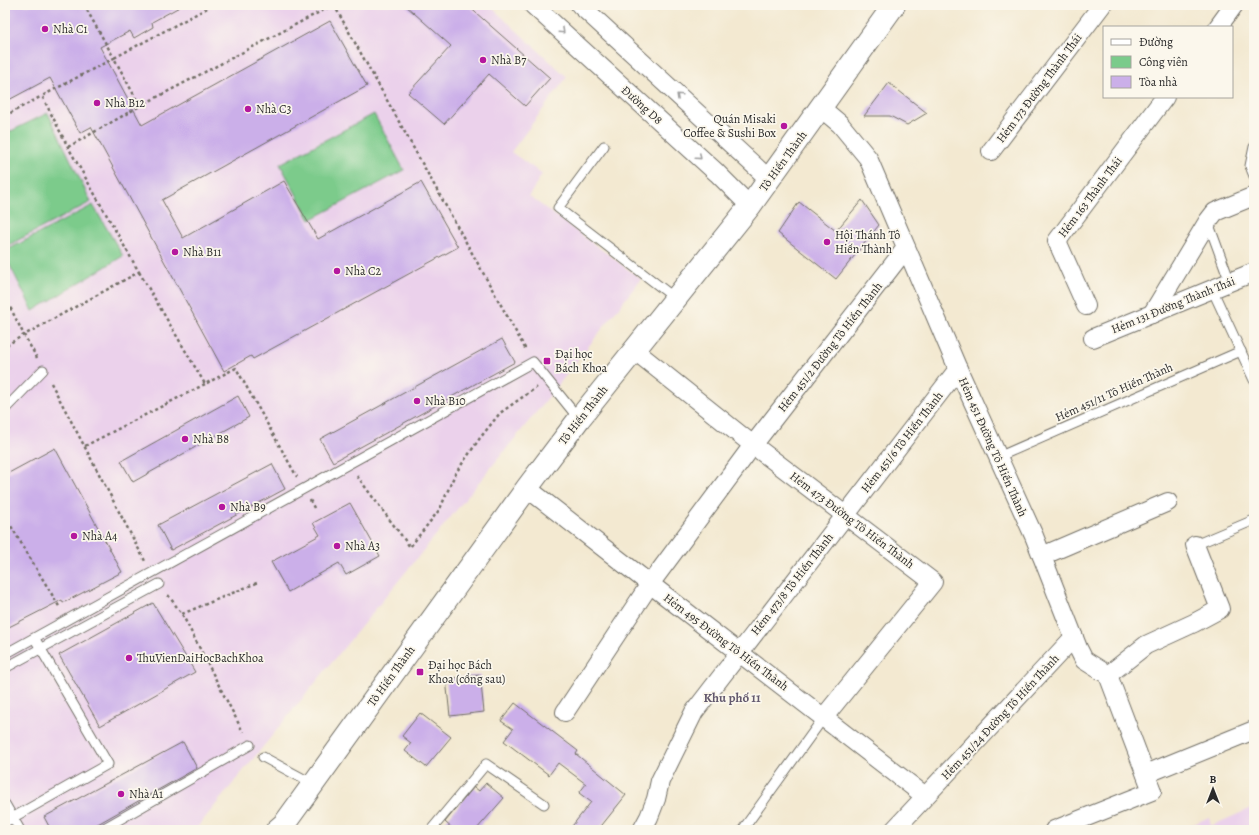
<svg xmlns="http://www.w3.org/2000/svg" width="1259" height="835" font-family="Alegreya,serif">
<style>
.built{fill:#ebd1eb}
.green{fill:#7bcb8b;stroke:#537b5b}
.building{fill:#cbafe9}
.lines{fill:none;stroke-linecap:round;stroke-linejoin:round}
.service-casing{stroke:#716e65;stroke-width:11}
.minor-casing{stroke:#716e65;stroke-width:20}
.secondary-casing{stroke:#716e65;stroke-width:24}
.path{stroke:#716e65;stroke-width:2.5;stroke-dasharray:3 3;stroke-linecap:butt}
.service{stroke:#fff;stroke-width:9}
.minor{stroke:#fff;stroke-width:18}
.secondary{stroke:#fff;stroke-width:22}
.oneway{stroke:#a0a0a0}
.poi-dot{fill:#b5179e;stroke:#fbf7ec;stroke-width:1.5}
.labels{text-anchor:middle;stroke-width:3.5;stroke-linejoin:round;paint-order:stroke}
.poi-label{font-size:12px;fill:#2b2b2b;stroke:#fbf7ec;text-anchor:start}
.street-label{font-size:12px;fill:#2b2b2b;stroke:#fbf7ec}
.neighbourhood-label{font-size:13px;font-weight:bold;fill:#63596e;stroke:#fbf7ec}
</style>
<rect width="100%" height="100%" fill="#fbf7ec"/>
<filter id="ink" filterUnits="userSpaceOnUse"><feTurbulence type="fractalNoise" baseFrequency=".025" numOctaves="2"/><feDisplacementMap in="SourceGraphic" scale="8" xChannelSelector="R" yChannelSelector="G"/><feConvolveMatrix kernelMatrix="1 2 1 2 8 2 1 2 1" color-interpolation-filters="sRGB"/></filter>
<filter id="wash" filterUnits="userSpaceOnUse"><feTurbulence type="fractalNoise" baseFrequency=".012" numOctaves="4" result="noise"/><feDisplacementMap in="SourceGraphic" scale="16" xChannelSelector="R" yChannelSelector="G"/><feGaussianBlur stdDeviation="0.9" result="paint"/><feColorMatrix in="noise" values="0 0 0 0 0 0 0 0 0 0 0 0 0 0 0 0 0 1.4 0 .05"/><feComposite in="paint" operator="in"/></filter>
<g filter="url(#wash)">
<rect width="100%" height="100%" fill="#f3e9d1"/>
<g class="built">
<path d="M5,5H489L567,77L511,152L542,174L529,196L641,279L556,388L195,830H5Z"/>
<path d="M1254,807V830H1181L1209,817L1211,826Z"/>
</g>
<g class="green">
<path d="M48,113L91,202L5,247V134Z"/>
<path d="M374,114L404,170L310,220L280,164Z"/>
<path d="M93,205L123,256L33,311L5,256V251Z"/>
</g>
<g id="blocks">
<g class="building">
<path d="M5,5H183L152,22L153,27L134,38L130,31L100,47L142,125L330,21L367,86L162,200L183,238L284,181L318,239L421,182L458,247L253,359L251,356L224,371L91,127L80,133L50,78L5,102Z"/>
<path d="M405,5H467L550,78L525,106L489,74L444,124L408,93L451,46Z"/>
<path d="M889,83L927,113L907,125L890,116H864Z"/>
<path d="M862,200L879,225L836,279L778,233L799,202L836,231Z"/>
<path d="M502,339L515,362L333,462L320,439Z"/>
<path d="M238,396L249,417L133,482L121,461Z"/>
<path d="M55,448L122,572L63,603L62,600L5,629V475Z"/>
<path d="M272,464L285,489L171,550L158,525Z"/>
<path d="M350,503L380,556L346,575L339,563L288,592L271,562L320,535L313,523Z"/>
<path d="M153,603L195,672L100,726L59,655Z"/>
<path d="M480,675L484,712L450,716L446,679Z"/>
<path d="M515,703L578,751L576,754L626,795L598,830H569L591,802L579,793L586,784L558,763L549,775L504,741L513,729L501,721Z"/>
<path d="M420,713L451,737L426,767L405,751L411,743L402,736Z"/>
<path d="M183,742L197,768L87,830H51L44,817Z"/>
<path d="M486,783L504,798L476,830H454L445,822L474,787L479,791Z"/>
</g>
</g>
</g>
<g filter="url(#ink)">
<use href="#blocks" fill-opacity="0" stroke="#716e65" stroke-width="1"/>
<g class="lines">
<defs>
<g id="service">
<path d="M604,146L558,208L676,299"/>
<path d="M1254,147L1250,166L1254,176"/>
<path d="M1208,222L1230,282"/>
<path d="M1212,289L1254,380"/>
<path d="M5,409L43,370"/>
<path d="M998,457L1241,351"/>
<path d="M1195,545L1254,520"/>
<path d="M5,654L533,362L579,419"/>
<path d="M5,668L159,584"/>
<path d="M263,757L313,784"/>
<path d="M5,804L20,830"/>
<path d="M5,822L108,764L35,639"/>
<path d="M744,828L824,717"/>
<path d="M101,830L250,745"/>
<path d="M431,830L486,764L544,804"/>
</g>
<g id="minor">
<path d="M533,5L717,173L750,206"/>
<path d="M580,5L770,180"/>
<path d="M1218,27L1234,5"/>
<path d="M821,108L840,124L868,158L958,369L1034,536L1078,648L1084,660L1108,675L1152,791L1054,830"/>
<path d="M991,151L1102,5"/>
<path d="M1086,306L1057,241L1165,97"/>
<path d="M1152,314L1208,221L1215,212L1254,196"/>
<path d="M1093,338L1254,272"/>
<path d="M634,350L753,445L933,582L824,717"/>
<path d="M527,488L650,584L925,796"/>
<path d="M1042,556L1168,502"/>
<path d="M1108,675L1146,645L1194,623L1220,609L1195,545"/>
<path d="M565,712L650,584L753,445L906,248"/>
<path d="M1146,774L1254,730"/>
<path d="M642,830L649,817L656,799L660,781L694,712L958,369"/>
<path d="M894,830L1074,637"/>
</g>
<path id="secondary" d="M277,830L285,823L527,488L579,419L750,206L894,5"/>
</defs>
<use href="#service" class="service-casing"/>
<use href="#minor" class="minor-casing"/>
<use href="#secondary" class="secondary-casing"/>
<g class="path">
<path d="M334,5L526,350"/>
<path d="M140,106L333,5"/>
<path d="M5,116L42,96"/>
<path d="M68,147L140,106L114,58L213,5"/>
<path d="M139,272L205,384L236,368L297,477"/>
<path d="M5,297L24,335L5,346"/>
<path d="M37,358L24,335L139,272L68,147L42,96L114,58L84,5"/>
<path d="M51,383L145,561"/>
<path d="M85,446L205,384"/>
<path d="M357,476L410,547L440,509L455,474L480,438L500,413L537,387"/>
<path d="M310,500L315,510"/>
<path d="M5,516L60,608"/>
<path d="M168,595L182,614L243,732"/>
<path d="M182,614L259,582"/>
</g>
<use href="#service" class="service"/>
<use href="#minor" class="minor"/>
<use href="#secondary" class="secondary"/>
</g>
<defs><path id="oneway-chevron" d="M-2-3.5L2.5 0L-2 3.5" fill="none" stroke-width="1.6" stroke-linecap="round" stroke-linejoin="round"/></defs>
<g class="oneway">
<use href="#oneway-chevron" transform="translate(562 31) rotate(43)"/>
<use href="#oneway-chevron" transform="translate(679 96) rotate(-137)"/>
<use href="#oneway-chevron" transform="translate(699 157) rotate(42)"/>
</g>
</g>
<g class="poi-dot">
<circle cx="45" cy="29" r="4"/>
<circle cx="483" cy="60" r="4"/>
<circle cx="97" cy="103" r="4"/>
<circle cx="248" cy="109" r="4"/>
<circle cx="784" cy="126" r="4"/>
<circle cx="827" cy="242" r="4"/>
<circle cx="175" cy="252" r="4"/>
<circle cx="337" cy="271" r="4"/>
<rect x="543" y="357" width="8" height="8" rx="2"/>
<circle cx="417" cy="401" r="4"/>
<circle cx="185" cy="439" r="4"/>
<circle cx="222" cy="507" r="4"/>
<circle cx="74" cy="536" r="4"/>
<circle cx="337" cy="546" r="4"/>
<circle cx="129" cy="658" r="4"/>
<rect x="416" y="668" width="8" height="8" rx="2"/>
<circle cx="121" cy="794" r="4"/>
</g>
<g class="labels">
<g class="poi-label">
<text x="53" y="33">Nhà C1</text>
<text x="491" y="64">Nhà B7</text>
<text x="105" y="107">Nhà B12</text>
<text x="256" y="113">Nhà C3</text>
<text x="776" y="123" text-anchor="end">Quán Misaki<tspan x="776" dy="14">Coffee &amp; Sushi Box</tspan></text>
<text x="835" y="239">Hội Thánh Tô<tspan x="835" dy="14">Hiến Thành</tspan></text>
<text x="183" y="256">Nhà B11</text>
<text x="345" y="275">Nhà C2</text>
<text x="555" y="358">Đại học<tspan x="555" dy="14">Bách Khoa</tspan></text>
<text x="425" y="405">Nhà B10</text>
<text x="193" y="443">Nhà B8</text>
<text x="230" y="511">Nhà B9</text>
<text x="82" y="540">Nhà A4</text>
<text x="345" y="550">Nhà A3</text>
<text x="137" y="662">ThuVienDaiHocBachKhoa</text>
<text x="428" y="669">Đại học Bách<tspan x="428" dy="14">Khoa (cổng sau)</tspan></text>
<text x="129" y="798">Nhà A1</text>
</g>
<g class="street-label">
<text transform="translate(1039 88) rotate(-53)" y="4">Hẻm 173 Đường Thành Thái</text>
<text transform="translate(642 105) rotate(42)" y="4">Đường D8</text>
<text transform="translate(783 161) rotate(-54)" y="4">Tô Hiến Thành</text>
<text transform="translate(1090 197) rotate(-53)" y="4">Hẻm 163 Thành Thái</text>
<text transform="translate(1173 305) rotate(-22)" y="4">Hẻm 131 Đường Thành Thái</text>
<text transform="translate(830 347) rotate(-52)" y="4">Hẻm 451/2 Đường Tô Hiến Thành</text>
<text transform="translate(1114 392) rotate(-24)" y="4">Hẻm 451/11 Tô Hiến Thành</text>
<text transform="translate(583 415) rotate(-52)" y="4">Tô Hiến Thành</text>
<text transform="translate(902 442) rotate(-52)" y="4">Hẻm 451/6 Tô Hiến Thành</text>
<text transform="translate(993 447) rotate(66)" y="4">Hẻm 451 Đường Tô Hiến Thành</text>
<text transform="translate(852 520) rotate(37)" y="4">Hẻm 473 Đường Tô Hiến Thành</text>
<text transform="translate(792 584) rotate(-52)" y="4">Hẻm 473/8 Tô Hiến Thành</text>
<text transform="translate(726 642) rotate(37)" y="4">Hẻm 495 Đường Tô Hiến Thành</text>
<text transform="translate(391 676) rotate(-54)" y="4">Tô Hiến Thành</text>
<text transform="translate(1000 717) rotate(-47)" y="4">Hẻm 451/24 Đường Tô Hiến Thành</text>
</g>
<g class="neighbourhood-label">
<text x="732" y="702">Khu phố 11</text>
</g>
</g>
<rect width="1259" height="835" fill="none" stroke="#fbf7ec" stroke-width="20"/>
<rect x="1103" y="26" width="130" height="72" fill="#fbf7ec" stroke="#a8a59f"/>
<rect x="1111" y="39" width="20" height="6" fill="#ffffff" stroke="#a8a59f"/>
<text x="1139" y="46" font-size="12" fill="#2b2b2b">Đường</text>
<rect x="1111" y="56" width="20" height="12" fill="#7bcb8b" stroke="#a8a59f"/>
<text x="1139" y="66" font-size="12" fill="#2b2b2b">Công viên</text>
<rect x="1111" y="76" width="20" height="12" fill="#cbafe9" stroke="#a8a59f"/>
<text x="1139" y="86" font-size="12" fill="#2b2b2b">Tòa nhà</text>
<g transform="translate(1213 789)" stroke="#fbf7ec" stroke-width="3" paint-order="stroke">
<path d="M0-3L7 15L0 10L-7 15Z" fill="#2b2b2b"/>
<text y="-6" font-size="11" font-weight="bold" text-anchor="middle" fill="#2b2b2b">B</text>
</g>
</svg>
